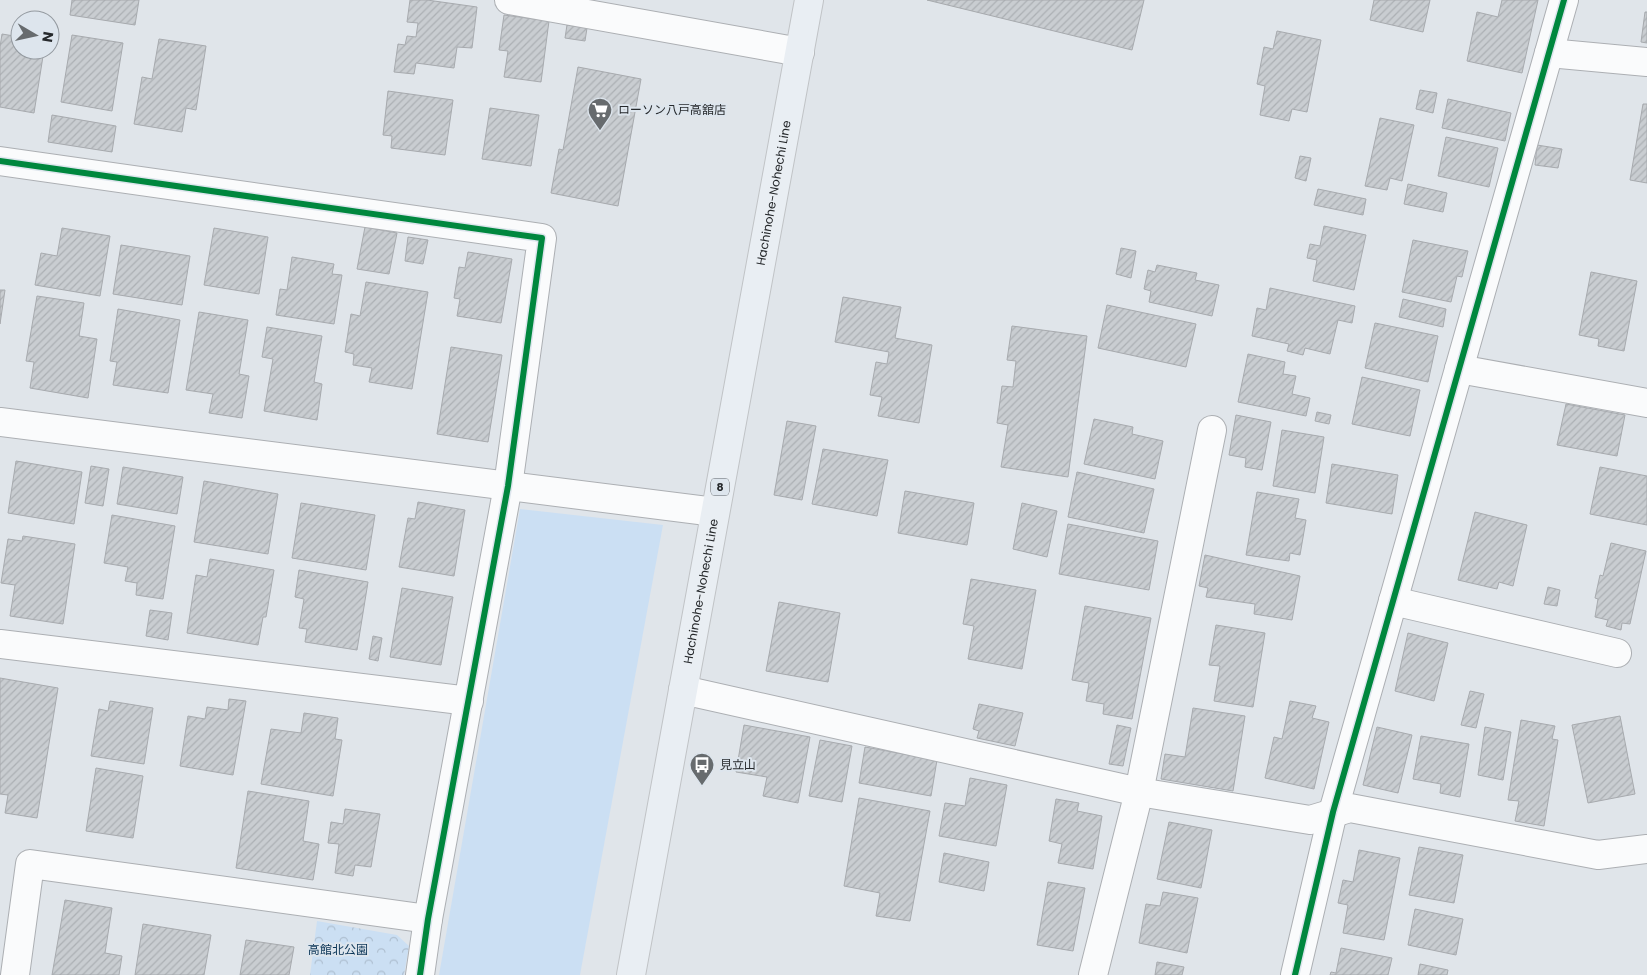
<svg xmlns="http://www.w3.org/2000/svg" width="1647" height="975" font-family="Poppins,'Noto Sans JP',sans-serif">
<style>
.green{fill:#cbdff3}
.park{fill:url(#park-crowns)}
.building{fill:url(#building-hatch);stroke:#a7aaae}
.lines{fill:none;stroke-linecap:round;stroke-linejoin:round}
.street-casing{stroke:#acafb3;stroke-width:30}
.primary-casing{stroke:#c0c3c6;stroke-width:30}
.street{stroke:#fafbfc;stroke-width:28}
.primary{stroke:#e9eef3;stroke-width:28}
.cycleway-casing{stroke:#dde5ed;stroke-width:9}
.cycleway{stroke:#00873e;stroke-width:6}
.labels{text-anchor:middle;stroke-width:4;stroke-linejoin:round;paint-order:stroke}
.shield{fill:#dde5ed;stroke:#5d6166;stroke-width:1}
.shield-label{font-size:11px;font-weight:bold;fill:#26292c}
.poi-label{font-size:12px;fill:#26292c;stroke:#dde5ed;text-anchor:start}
.street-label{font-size:12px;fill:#26292c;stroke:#dde5ed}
.park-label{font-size:12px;fill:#0b3557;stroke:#dde5ed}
</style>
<defs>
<pattern id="park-crowns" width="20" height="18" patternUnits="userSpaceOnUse" patternTransform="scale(1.25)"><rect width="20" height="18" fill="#cbdff3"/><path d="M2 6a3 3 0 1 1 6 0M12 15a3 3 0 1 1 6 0" fill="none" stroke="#aebfd0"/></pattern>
<pattern id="building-hatch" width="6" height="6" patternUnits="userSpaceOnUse" patternTransform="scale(1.25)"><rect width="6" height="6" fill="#c9cdd1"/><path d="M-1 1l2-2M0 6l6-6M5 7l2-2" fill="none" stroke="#acb0b4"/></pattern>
</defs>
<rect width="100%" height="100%" fill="#e0e5ea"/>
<path class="green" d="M520,509L663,525L580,975H439Z"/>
<path class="park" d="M317,921L397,935L409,946L404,975H310Z"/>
<g class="building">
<path d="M72,0H139L135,25L70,15Z"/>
<path d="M410,0H427L477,7L472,48L457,47L454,68L416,63L414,74L394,72L398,44L405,45L407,36L416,37L418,23L407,22Z"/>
<path d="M927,0H1144L1132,50Z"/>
<path d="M1374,0H1430L1423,32L1370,20Z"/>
<path d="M1502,0H1538L1522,73L1467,61L1477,12L1498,17Z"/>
<path d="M1645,12H1647V43L1641,42Z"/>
<path d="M504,15L549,21L541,82L504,77L508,51L499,50Z"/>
<path d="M567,25L587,28L585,41L565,38Z"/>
<path d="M1277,31L1321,40L1307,112L1292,109L1289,121L1260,115L1265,86L1257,84L1264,47L1273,49Z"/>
<path d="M2,34L20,37V50H44L34,113L0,107V47Z"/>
<path d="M72,35L123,43L112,111L61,102Z"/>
<path d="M159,39L206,46L196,110L186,108L182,132L134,124L142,77L152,79Z"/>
<path d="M578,67L641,79L618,206L551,193L559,149L563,150Z"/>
<path d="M1420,90L1437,93L1433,113L1416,109Z"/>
<path d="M388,91L453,100L445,155L391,148L392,136L383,135Z"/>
<path d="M1448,99L1511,113L1505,141L1442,128Z"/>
<path d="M1643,104H1647V183L1630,180Z"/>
<path d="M490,108L539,115L531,166L482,159Z"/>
<path d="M52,115L116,126L112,152L48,142Z"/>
<path d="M1380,118L1414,125L1402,181L1390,178L1387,190L1365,186Z"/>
<path d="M1446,137L1498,148L1489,187L1438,176Z"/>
<path d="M1537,145L1562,149L1558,168L1535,165Z"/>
<path d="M1300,156L1311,158L1306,181L1295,178Z"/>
<path d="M1408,184L1447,193L1443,212L1404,204Z"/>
<path d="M1318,189L1366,199L1363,215L1314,205Z"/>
<path d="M1324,226L1366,235L1354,290L1313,281L1317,260L1307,258L1310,244L1320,246Z"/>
<path d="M365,227L397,233L389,274L357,269Z"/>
<path d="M62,228L110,236L100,296L35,285L41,253L57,256Z"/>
<path d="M214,228L268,237L259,294L204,285Z"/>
<path d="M408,237L428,240L423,264L405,261Z"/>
<path d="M1413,240L1468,251L1462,277L1457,276L1451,302L1402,292Z"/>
<path d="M121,245L190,256L182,305L113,294Z"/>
<path d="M1121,248L1136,251L1131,278L1116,274Z"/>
<path d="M468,252L512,259L501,323L457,316L460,299L454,298L459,267L465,268Z"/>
<path d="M292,257L334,264L332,274L342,275L334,324L276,315L280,289L287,290Z"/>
<path d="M1157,265L1197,273L1195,280L1219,285L1212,316L1149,302L1151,291L1144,289L1148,270L1155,272Z"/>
<path d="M1591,272L1637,281L1624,351L1598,346L1599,339L1579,335Z"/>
<path d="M366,282L428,292L412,389L369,382L372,368L353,365L354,354L345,352L351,314L360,316Z"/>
<path d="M1270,288L1355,306L1352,323L1338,320L1330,354L1305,348L1303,355L1287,351L1289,344L1252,336L1257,308L1266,310Z"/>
<path d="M0,290H5L0,324Z"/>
<path d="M37,296L84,303L79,336L97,339L88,398L30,388L34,362L26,361Z"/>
<path d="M843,297L901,307L895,338L932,345L919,423L878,416L882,397L870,395L876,362L887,364L889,352L835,342Z"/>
<path d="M1403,299L1446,309L1443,327L1399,317Z"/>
<path d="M1107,305L1196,324L1186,367L1098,348Z"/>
<path d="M118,309L180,320L168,393L113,385L117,362L110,361Z"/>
<path d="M199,312L248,320L239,374L249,376L242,418L209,413L213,394L186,390Z"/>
<path d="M1375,323L1438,336L1428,382L1365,368Z"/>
<path d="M1012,326L1087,336L1068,477L1001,467L1008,425L997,423L1002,386L1013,387L1016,361L1007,360Z"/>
<path d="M267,327L322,336L314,382L322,384L317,420L264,411L273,359L262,357Z"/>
<path d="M451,347L502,355L488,442L437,434Z"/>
<path d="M1248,354L1285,362L1283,374L1296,376L1292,394L1310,398L1306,416L1238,402Z"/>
<path d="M1362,377L1420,390L1410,436L1352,424Z"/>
<path d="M1566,404L1625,415L1617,456L1557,445Z"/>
<path d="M1317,412L1331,415L1329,424L1315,421Z"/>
<path d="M1236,415L1271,422L1262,470L1245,467L1246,458L1229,455Z"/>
<path d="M1094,419L1133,427L1132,434L1163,441L1155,479L1084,464Z"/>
<path d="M787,421L816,426L802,500L774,495Z"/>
<path d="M1282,430L1324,437L1315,493L1273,486Z"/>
<path d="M823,449L888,460L877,516L812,504Z"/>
<path d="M16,461L82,472L74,524L8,513Z"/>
<path d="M1332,464L1398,475L1392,514L1326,503Z"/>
<path d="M91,466L109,469L103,506L85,503Z"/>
<path d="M123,467L183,477L177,514L117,504Z"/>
<path d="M1600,467L1647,476V525L1590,514Z"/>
<path d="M1077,472L1154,489L1144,533L1068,517Z"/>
<path d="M204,481L278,494L268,554L194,542Z"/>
<path d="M905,491L974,503L967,545L898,533Z"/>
<path d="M1257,492L1299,499L1295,518L1306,520L1300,555L1290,553L1289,561L1246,555Z"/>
<path d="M418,502L465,510L454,576L399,567L408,518L415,519Z"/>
<path d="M301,503L375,515L366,570L292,558Z"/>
<path d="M1022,503L1057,511L1047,557L1013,549Z"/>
<path d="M1475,512L1527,525L1513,586L1499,582L1497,589L1458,580Z"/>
<path d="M112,515L175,526L163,599L136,595L137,583L125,581L128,567L104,563Z"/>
<path d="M1068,524L1158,541L1149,590L1059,574Z"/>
<path d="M23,536L75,544L63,624L10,616L15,585L1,583L8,539L22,541Z"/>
<path d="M1611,543L1646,551L1630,624L1622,623L1621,630L1606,626L1608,620L1595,617L1598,599L1595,598L1600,575L1603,576Z"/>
<path d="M1205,555L1300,576L1292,620L1254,614L1255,604L1206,597L1208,588L1199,586Z"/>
<path d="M210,559L274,570L266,617H263L258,645L187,633L196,575L207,577Z"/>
<path d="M299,570L368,582L357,650L305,642L307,629L299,628L304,599L295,597Z"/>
<path d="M971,579L1036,590L1022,669L968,659L974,626L963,624Z"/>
<path d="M1548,587L1560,590L1557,606L1544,604Z"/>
<path d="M402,588L453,597L441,665L390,657Z"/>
<path d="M779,602L840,613L828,682L766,671Z"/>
<path d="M1085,606L1151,618L1132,719L1103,714L1104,704L1086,701L1089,683L1072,680Z"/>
<path d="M150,610L172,613L168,640L146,636Z"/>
<path d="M1216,625L1265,633L1253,707L1214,701L1220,666L1209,665Z"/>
<path d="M1408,633L1448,643L1434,701L1395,691Z"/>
<path d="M373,636L382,638L378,661L369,659Z"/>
<path d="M0,678L58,688L37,818L5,813L8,795L0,794Z"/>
<path d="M1470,691L1484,694L1476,728L1461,725Z"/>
<path d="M229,699L246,701L233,775L180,766L188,716L205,719L207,707L228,710Z"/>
<path d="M110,701L153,708L144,764L91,756L99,709L108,711Z"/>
<path d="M1290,701L1316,706L1312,718L1329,722L1314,789L1265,778L1274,737L1282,739Z"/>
<path d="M979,704L1023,713L1015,746L977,738L979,731L973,729Z"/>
<path d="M1193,708L1245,716L1233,791L1161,779L1165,754L1185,757Z"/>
<path d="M304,713L338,718L335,739L342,740L333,796L261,784L271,729L301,733Z"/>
<path d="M1620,716L1635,794L1588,803L1572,725Z"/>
<path d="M1521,720L1555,726L1552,739L1558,740L1544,826L1515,821L1519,801L1508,800Z"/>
<path d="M744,725L810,737L798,803L763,796L767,777L736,772Z"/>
<path d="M1117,725L1131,728L1123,766L1109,764Z"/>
<path d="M1377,727L1412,735L1398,793L1363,785Z"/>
<path d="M1485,727L1511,732L1503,780L1478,775Z"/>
<path d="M1421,736L1469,744L1460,797L1440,793L1441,784L1413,779Z"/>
<path d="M820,740L852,746L842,802L809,796Z"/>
<path d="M865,747L937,760L931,796L859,783Z"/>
<path d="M96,768L143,776L133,838L86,831Z"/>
<path d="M970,778L1007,785L996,846L939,836L945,803L965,806Z"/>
<path d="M248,791L309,801L303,841L319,844L313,880L236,868Z"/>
<path d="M859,798L930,811L910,921L876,916L880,893L844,886Z"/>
<path d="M1056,799L1079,803L1077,811L1102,816L1093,869L1058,863L1062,844L1049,841Z"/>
<path d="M345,809L380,814L371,867L355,865L353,876L335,873L339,844L328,843L331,822L343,824Z"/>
<path d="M1169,822L1212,830L1201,888L1157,879Z"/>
<path d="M1419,847L1463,855L1454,903L1409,895Z"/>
<path d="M1359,850L1400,858L1384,940L1343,933L1348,905L1338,903L1343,880L1353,882Z"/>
<path d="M944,853L989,862L984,891L939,882Z"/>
<path d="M1048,882L1085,888L1073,951L1037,945Z"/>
<path d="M1163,892L1198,898L1187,953L1139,943L1146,904L1160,906Z"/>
<path d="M65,900L112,908L105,953L122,956L119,975H52Z"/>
<path d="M1415,909L1463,919L1456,955L1408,945Z"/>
<path d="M143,924L211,935L204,975H135Z"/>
<path d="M246,940L294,947L289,975H240Z"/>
<path d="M1341,948L1392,958L1388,975H1330L1331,972L1336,973Z"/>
<path d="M1157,962L1184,967L1182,975H1155Z"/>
<path d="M1420,964L1448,970L1447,975H1418Z"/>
</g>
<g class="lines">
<defs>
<g id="street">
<path d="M509,0L800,52"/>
<path d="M1549,53L1647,62"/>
<path d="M0,161L542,238L508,486L428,919L420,975"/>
<path d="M1459,369L1647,403"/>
<path d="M0,422L715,512"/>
<path d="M1393,601L1617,653"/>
<path d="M0,644L469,701"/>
<path d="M683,690L1139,792L1310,820L1350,808L1598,855L1647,849"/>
<path d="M15,975L30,864L428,919"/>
<path d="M1093,975L1139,792L1212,430"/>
<path d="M1295,975L1333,812L1564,0"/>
</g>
<g id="primary">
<path id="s1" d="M631,975L809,0"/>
</g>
</defs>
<use href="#street" class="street-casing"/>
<use href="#primary" class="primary-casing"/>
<use href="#street" class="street"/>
<use href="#primary" class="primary"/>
<defs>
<g id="cycleway">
<path d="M0,161L542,238L508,486L428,919L420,975"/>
<path d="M1295,975L1333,812L1564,0"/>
</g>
</defs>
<use href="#cycleway" class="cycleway-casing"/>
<use href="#cycleway" class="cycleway"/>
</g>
<defs>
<symbol id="supermarket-pin" viewBox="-11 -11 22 30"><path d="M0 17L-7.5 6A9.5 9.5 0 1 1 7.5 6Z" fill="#676b6e" stroke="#dde5ed"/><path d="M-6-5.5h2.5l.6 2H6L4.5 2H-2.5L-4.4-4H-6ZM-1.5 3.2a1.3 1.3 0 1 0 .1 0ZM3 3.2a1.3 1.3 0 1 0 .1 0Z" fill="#fff"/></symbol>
<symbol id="bus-pin" viewBox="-11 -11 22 30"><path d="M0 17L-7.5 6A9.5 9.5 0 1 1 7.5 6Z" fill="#676b6e" stroke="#dde5ed"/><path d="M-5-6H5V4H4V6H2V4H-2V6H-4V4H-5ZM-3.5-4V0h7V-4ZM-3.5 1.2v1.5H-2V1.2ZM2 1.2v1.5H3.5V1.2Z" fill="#fff"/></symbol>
</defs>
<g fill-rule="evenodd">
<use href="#supermarket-pin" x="586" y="96" width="28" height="38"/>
<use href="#bus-pin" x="688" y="751" width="28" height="38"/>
</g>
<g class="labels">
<rect class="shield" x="711" y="478.5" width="18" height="17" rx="4"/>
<g class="shield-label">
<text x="720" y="491">8</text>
</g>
<g class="poi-label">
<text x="618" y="114">ローソン八戸高舘店</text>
<text x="720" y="769">見立山</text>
</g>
<g class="street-label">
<text dy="4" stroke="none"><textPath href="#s1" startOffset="795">Hachinohe-Nohechi Line</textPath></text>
<text dy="4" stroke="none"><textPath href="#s1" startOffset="390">Hachinohe-Nohechi Line</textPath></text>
</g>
<g class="park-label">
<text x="338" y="954">高館北公園</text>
</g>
</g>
<g transform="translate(35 35) rotate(99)"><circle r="24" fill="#dde5ed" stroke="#949aa0"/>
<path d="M0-4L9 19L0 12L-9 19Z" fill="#676b6e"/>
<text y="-8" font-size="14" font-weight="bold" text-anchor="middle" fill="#26292c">N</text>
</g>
</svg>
